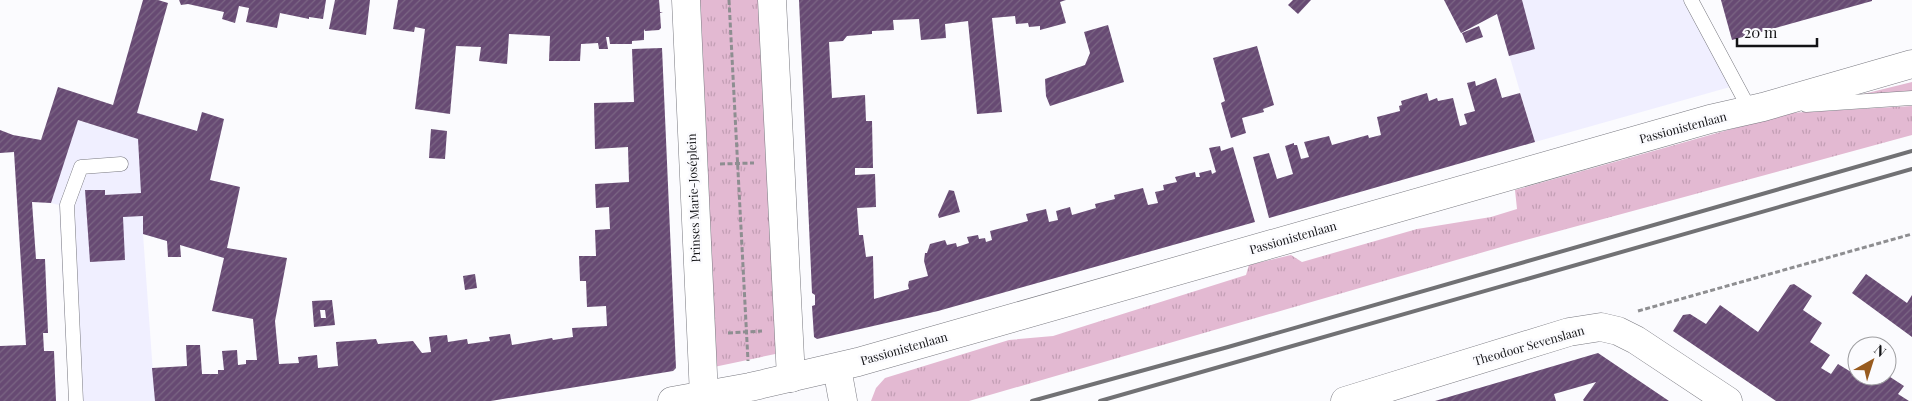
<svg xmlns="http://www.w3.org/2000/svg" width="1912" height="401" font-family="'Playfair Display',serif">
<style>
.built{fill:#f0efff}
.grass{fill:url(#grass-tufts)}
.building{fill:url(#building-hatch);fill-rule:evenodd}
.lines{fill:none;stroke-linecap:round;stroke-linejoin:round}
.lane-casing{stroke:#797980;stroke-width:15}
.street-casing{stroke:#797980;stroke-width:29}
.path{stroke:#8e8e91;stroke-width:3;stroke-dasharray:5 2.5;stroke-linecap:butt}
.lane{stroke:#fff;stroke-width:14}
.street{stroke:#fff;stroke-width:28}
.rail{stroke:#717174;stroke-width:4}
.labels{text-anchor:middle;stroke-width:5;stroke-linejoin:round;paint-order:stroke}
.street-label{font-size:12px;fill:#131316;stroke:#fbfbfe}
</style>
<defs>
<pattern id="grass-tufts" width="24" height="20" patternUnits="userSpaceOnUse" patternTransform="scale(1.25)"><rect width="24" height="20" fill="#e3b9d2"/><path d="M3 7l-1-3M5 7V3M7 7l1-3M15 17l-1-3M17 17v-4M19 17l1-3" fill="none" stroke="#c29eb4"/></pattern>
<pattern id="building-hatch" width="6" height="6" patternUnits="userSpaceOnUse" patternTransform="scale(1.25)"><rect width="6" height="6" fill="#674a73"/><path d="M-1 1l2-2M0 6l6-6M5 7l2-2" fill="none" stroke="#7b6684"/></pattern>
</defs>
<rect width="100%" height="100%" fill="#fbfbfe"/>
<g class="built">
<path d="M1444,0H1685L1730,87L1535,142L1497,14Z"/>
<path d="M120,107L197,131L202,112L224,119L210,180L240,187L224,258L143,234L155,401H69L59,205L51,203L77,120L112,131Z"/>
</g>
<g class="grass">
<path d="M695,0H764L780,353L714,367Z"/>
<path d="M1912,82V95L1843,99Z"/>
<path d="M1912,106V135L1515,243L969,401H871L876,388L885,378L1009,340L1053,336L1246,275L1249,265L1291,255L1302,262L1417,229L1491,217L1517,209L1515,190L1788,113Z"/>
</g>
<g class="building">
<path d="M143,0H158L168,3L137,113L197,131L202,112L224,119L210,180L240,187L227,248L287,258L275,321L279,364L299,363L298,357L317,355L318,368L338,366L336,342L376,339L378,344L413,341L422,353L431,352L429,337L447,335L448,342L467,339L468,344L490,341L489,337L510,334L512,345L552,338L553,340L573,337L572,328L607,326L606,306L587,307L586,281H580L579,256H596L595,230L610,229L609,207L596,208L595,184L629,182L628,147L595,149L594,103L634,102L632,49L662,48L676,368L673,371L491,401H155L152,368L187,366L186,345H200L202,374H218V370H224L222,351L237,350L238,365L246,364V360H257L253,319L212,311L224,258L180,245L181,257H168L167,241L143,234V216L123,217L125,260L90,262L85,190H105V195L141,193L138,139L78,120L51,203L32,202L36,259H45L48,333H43L44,351H54L56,401H0V346L26,345L14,152L0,153V130L13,135L41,140L58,87L113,105Z"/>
<path d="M179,0H326L323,19L309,17V19L280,13L277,28L246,22L249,8L239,6L235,23L222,19L224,12L188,4L181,5Z"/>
<path d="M335,0H370L366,35L329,29Z"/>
<path d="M398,0H659L660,12H663L660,13L661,28L659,30L645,31L644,29V40L632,41V44H610L609,37H606L608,49H599L598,43L581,44L580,61H549L550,36L509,34L507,64L479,61L481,47L456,46L450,114L415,109L425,29L415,27L414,32L393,29Z"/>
<path d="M799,0H1066L1060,2L1066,23L1040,30V26L1029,27L1028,23L1016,24L1015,16L992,18L1002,112L977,114L968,21L945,24L946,38L921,40L919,19L893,20L894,30L872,31V34L847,36L843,41L829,42L832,98L865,95L866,121H872L873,168H855V175L875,174L876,207L857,208L859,235H863L866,257L873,256L874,299L909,289L908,285L909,281L928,276L924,261L925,253H927L930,244L945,240L947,245L956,243L957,247L969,243L967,237L978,235L979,239L985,238L986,242L992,240L990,231L1028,221L1026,214L1046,209L1049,222L1058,220L1056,211L1070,207L1072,215L1096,208L1095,204L1115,199L1114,195L1143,188L1148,205L1158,203L1155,192L1164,190L1163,185L1177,182L1175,177L1195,172L1196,177H1200L1199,173L1211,170L1212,174L1216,172L1209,148L1220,146L1221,151L1233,147L1255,222L938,311L817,339L814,337L812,306L815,305V295L812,293Z"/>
<path d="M1293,0H1311L1298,14L1288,5Z"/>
<path d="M1444,0H1522L1535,49L1509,56L1497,14L1461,33Z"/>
<path d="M1721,0H1872V1L1732,40Z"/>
<path d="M1108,25L1124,82L1050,106L1046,96L1045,79L1085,65L1090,53L1084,32Z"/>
<path d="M1479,26L1483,37L1466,43L1462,33Z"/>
<path d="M1257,46L1274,105L1263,109L1264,112L1242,118L1246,133L1231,138L1221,103L1225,101L1213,58Z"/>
<path d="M1496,78L1502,98L1520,93L1535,142L1269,218L1253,157L1269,153L1277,179L1293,174L1285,146L1294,143V145H1297L1301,159L1309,157L1304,142L1329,136L1332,145L1368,135L1369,138L1381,135L1377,117L1400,111L1399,106L1402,105L1401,101L1427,93L1429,101L1437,98L1438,101L1453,98L1460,126L1467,124L1464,114L1475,111L1467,83L1475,81L1476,86Z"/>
<path d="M431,129L447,131L445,159L429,158Z"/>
<path d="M949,190L954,191L960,212L939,218L938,215Z"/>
<path d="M475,274L477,288L465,290L463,276Z"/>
<path d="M1866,274L1907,303L1912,295V337L1852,293Z"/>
<path d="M1794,284L1812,296L1803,310L1822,323L1810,342L1830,355L1821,368L1831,374L1838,364L1864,380L1866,376H1874L1882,382L1887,375L1904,386L1898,394L1909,401H1776L1673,331L1683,315L1690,314L1706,324L1720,305L1758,332L1790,285Z"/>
<path d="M332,300L335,325L314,327L312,301ZM320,310H325L326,318H321Z"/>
<path d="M1598,353L1669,401H1584L1583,400L1596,382L1554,394L1556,401H1435Z"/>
</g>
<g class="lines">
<defs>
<g id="lane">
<path d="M1691,0L1750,110"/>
<path d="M1806,105L1912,98"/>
<path d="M76,401L67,205L81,167L121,164"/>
</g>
<g id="street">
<path d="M686,0L704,396"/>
<path d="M772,0L791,378"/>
<path d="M837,368L843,401"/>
<path d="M672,401L750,387L858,362L1710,119L1763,107L1912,64"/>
<path d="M1345,401L1569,332L1601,327L1618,331L1636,340L1728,401"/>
</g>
</defs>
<use href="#lane" class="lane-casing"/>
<use href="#street" class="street-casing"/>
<g class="path">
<path d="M729,0L748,361"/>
<path d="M720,164L754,163"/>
<path d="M1638,311L1912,234"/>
<path d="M728,333L762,331"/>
</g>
<use href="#lane" class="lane"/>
<use href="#street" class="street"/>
<g class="rail">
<path d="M1032,401L1228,347L1912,151"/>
<path d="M1100,401L1912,169"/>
</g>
</g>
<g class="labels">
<g class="street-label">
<text transform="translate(1683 128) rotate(-15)" y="4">Passionistenlaan</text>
<text transform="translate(694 198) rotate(-92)" y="4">Prinses Marie-Joséplein</text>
<text transform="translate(1293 238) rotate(-16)" y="4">Passionistenlaan</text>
<text transform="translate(1529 346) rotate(-16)" y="4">Theodoor Sevenslaan</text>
<text transform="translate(904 349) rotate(-16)" y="4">Passionistenlaan</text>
</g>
</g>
<g transform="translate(1872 361) rotate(39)"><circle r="24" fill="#fbfbfe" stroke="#9e9ea1"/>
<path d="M0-4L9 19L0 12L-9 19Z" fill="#985b1f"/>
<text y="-8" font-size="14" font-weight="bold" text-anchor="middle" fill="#131316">N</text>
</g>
<path d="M1737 38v8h80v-8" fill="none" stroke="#131316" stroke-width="2.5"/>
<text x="1744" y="38" font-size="15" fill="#131316" stroke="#fbfbfe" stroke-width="4" paint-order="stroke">20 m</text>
</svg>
